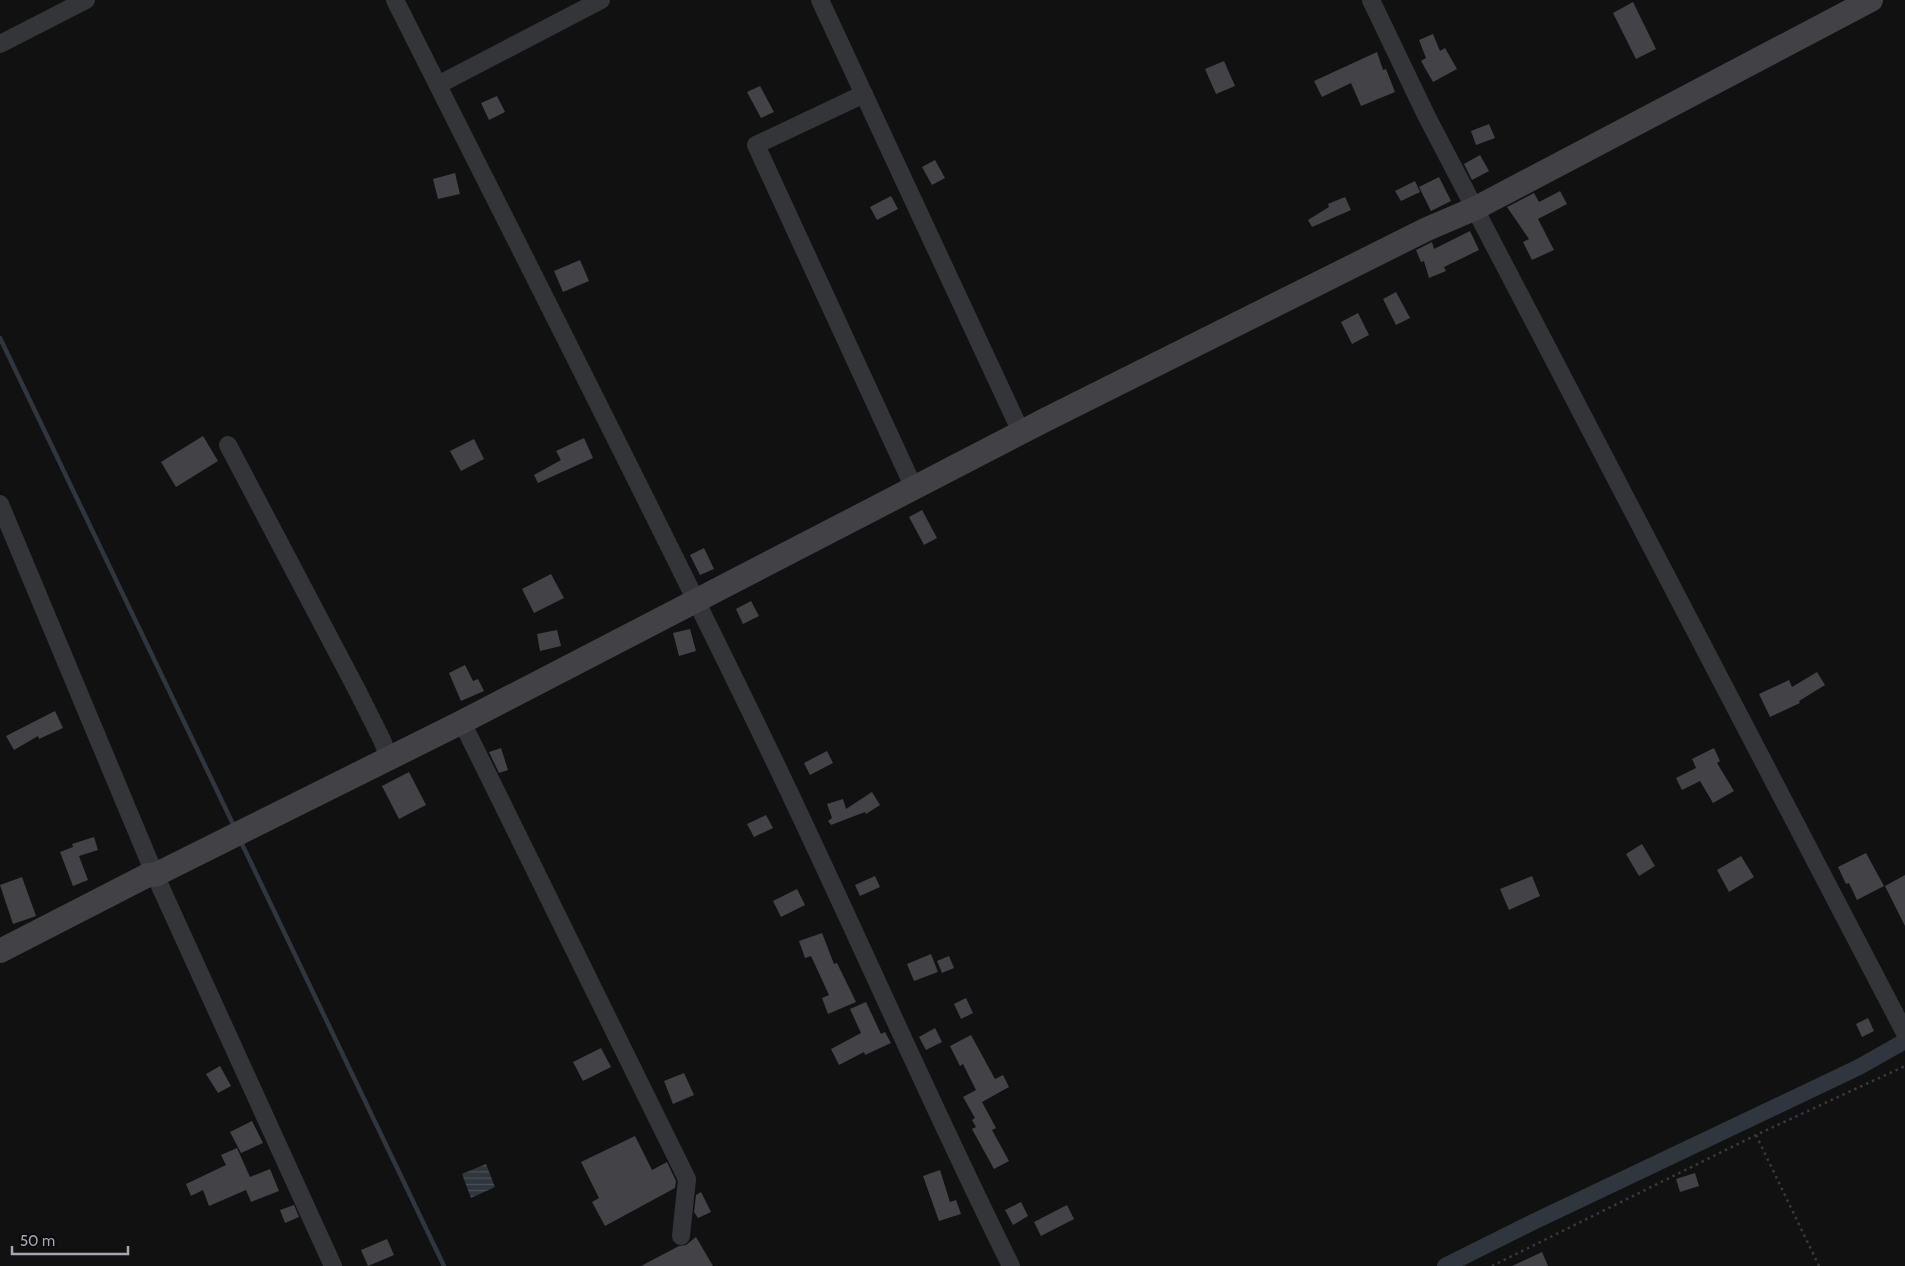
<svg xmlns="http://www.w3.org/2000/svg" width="1905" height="1266" font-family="Cabin,sans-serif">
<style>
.water{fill:url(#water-rules)}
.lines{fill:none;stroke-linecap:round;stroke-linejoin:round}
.stream{stroke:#30363d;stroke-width:4.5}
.canal{stroke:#30363d;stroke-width:16}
.building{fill:#434347}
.path{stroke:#39393e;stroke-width:2.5;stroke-dasharray:2.5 4;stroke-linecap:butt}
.street{stroke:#343539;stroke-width:18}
.secondary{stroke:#414146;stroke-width:24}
</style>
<defs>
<pattern id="water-rules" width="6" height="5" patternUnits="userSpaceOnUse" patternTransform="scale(1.25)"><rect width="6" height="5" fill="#30363d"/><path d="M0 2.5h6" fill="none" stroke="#4b5057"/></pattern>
</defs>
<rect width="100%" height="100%" fill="#111112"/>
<path class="water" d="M486,1164L495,1187L471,1198L462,1174Z"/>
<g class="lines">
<g class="stream">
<path d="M0,338L232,822"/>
<path d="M241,842L444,1266"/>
</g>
<path class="canal" d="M1445,1266L1531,1223L1859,1067L1905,1041"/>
</g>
<g class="building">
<path d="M1633,2L1656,49L1636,59L1613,13Z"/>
<path d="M1433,34L1440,51L1445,48L1457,69L1433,82L1421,61L1426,58L1419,40Z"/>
<path d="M1377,52L1383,70L1386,69L1395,92L1361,106L1351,83L1322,97L1314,81Z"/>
<path d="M1224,61L1235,86L1216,94L1205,69Z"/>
<path d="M760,86L774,112L761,118L747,92Z"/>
<path d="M497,96L505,112L489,120L481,103Z"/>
<path d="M1489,124L1495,138L1476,145L1471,131Z"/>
<path d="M1480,155L1489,171L1472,180L1464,164Z"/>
<path d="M935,160L945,178L932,185L922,167Z"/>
<path d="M455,173L460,194L438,199L433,179Z"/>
<path d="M1439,177L1451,201L1431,211L1419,187Z"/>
<path d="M1415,181L1420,192L1401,201L1395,191Z"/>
<path d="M1560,191L1567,204L1538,219L1554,250L1532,260L1523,242L1529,239L1507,207L1534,193L1539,202Z"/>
<path d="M891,196L898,209L877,220L870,207Z"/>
<path d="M1345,197L1351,210L1312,227L1308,220L1329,207L1328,204Z"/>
<path d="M1470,231L1479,250L1444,267L1446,271L1429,278L1424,261L1421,262L1416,250L1432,242L1434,249Z"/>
<path d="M580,260L589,281L563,292L554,271Z"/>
<path d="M1396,292L1410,318L1396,325L1383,299Z"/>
<path d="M1358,313L1369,335L1352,344L1341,322Z"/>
<path d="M203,436L218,461L176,487L161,462Z"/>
<path d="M584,438L593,458L538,483L534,475L561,460L556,451Z"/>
<path d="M474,439L484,459L461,471L450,451Z"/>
<path d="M922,510L937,538L924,545L909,517Z"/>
<path d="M704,548L714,569L700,575L690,555Z"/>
<path d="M551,574L564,598L534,613L522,589Z"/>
<path d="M751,601L759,616L743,624L736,609Z"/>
<path d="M690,629L696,651L679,656L673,633Z"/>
<path d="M557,630L561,646L540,651L537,634Z"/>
<path d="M465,665L473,681L478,679L484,691L461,701L449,673Z"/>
<path d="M1817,672L1825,685L1799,701L1800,703L1770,717L1759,694L1789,680L1792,687Z"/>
<path d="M55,711L63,728L39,739L38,736L14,750L6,736Z"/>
<path d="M501,748L508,770L499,773L489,752Z"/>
<path d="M1714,748L1720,761L1717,763L1734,791L1713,803L1700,781L1682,790L1676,778L1696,768L1692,759Z"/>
<path d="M827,751L833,763L810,775L804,763Z"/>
<path d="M409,772L426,805L399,819L382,786Z"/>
<path d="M872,792L880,805L866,814L865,812L831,825L828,821L832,818L827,804L843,799L846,809Z"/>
<path d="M766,815L773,828L754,837L747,824Z"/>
<path d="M94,837L98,850L79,856L88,880L73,886L60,852L73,847L72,844Z"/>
<path d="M1642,844L1655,866L1639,876L1626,854Z"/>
<path d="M1866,853L1884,886L1857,900L1849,883L1846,884L1838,867Z"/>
<path d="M1741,856L1754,877L1729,892L1717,870Z"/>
<path d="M1905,875V926L1885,886Z"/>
<path d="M875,876L880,887L860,896L855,885Z"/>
<path d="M1532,876L1540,896L1509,910L1500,889Z"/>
<path d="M22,877L36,916L13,924L0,885Z"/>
<path d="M797,889L805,905L781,917L773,901Z"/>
<path d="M822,933L834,964L837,963L856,1002L828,1014L822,998L829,995L811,956L805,958L799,941Z"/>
<path d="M931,954L938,972L914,981L907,964Z"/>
<path d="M949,956L954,968L942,973L937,961Z"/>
<path d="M966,998L973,1013L961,1019L954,1004Z"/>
<path d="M866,1002L881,1034L885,1032L891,1043L865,1055L864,1052L839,1065L831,1049L861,1033L850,1009Z"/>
<path d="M1868,1018L1874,1031L1862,1037L1856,1024Z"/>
<path d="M935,1028L942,1042L926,1050L919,1037Z"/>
<path d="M971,1035L995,1079L1003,1075L1009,1087L982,1102L996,1128L992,1130L1009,1161L994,1169L972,1129L976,1127L972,1120L975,1118L963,1097L976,1090L963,1064L960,1066L950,1046Z"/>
<path d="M601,1048L611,1067L583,1081L573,1062Z"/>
<path d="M220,1066L231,1086L218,1093L206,1074Z"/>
<path d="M684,1073L694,1095L673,1104L664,1081Z"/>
<path d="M252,1121L263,1143L241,1153L230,1132Z"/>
<path d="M635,1136L652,1170L667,1162L676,1181L675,1188L605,1226L592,1202L599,1198L581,1162Z"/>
<path d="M237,1148L250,1177L270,1169L279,1191L251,1202L246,1190L209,1206L203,1190L191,1196L186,1184L226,1165L221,1155Z"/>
<path d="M940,1170L950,1202L956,1200L961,1214L939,1221L923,1176Z"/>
<path d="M1695,1173L1699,1186L1680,1192L1676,1179Z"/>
<path d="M701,1192L711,1212L698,1218L694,1212L696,1195Z"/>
<path d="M1021,1202L1028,1216L1013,1225L1005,1210Z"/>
<path d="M294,1205L299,1217L285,1223L280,1210Z"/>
<path d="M1067,1205L1074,1219L1041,1236L1034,1222Z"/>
<path d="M696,1237L713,1266H641L679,1246L686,1245Z"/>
<path d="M387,1239L394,1255L368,1266L361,1250Z"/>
<path d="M1542,1252L1548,1266H1512Z"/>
</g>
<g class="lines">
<g class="path">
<path d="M1756,1135L1819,1266"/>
<path d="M1492,1266L1756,1135L1905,1066"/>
</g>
<g class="street">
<path d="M395,0C521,251 649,501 771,754C853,924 927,1097 1011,1266"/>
<path d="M820,0L1021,432"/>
<path d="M1371,0L1426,115L1905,1033"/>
<path d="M0,44L86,0"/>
<path d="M438,85L601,0"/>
<path d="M864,94L756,145L914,488"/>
<path d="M228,445L357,690L382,740L389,758"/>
<path d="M0,504L155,875L333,1266"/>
<path d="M462,722L687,1179L681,1236"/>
</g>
<path class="secondary" d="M0,951L148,875H155L462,722L1045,420L1427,229L1476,208L1871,0"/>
</g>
<path d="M12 1246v8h116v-8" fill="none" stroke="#a4a7b1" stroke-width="2.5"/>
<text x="20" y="1246" font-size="15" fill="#a4a7b1" stroke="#0c0c0d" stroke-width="4" paint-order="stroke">50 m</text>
</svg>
